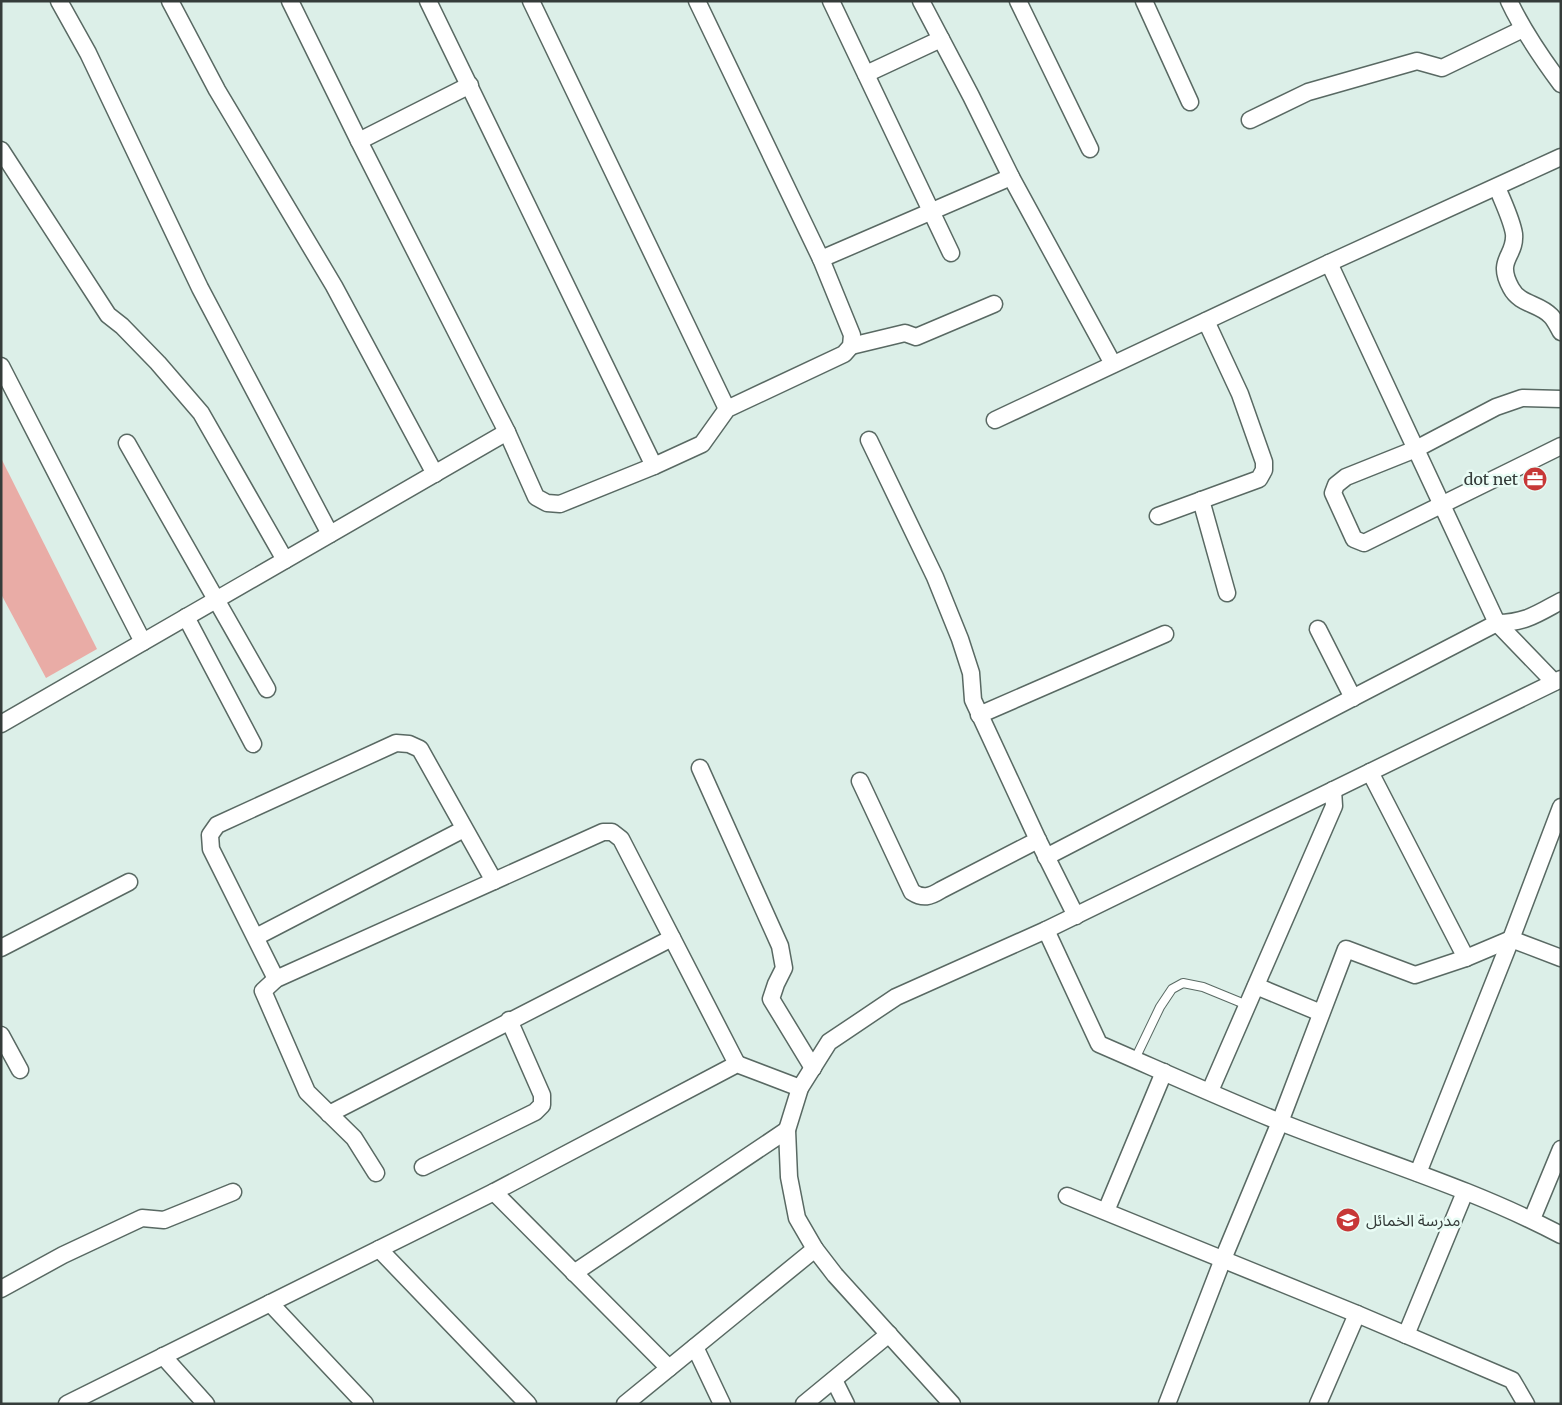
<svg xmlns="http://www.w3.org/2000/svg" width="1562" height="1405" font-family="Merriweather,'Noto Sans Arabic',serif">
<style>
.green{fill:#e9aca6}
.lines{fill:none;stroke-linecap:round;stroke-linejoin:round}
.lane-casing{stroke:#596963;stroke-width:10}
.street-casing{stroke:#596963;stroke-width:19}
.lane{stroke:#fff;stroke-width:8}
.street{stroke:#fff;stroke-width:16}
.labels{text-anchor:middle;stroke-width:5;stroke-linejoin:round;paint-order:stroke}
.poi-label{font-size:16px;fill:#353c3a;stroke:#e9fcf5;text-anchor:end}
</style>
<rect width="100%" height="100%" fill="#dcefe8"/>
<path class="green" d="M1,458L97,649L46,678L1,594Z"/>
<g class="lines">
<defs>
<path id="lane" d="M1135,1059L1160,1007L1172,989L1183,983L1203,987L1247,1005"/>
<g id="street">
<path d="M59,1L88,53L200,288L330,534"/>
<path d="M170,1L217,90L334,286L435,474"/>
<path d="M290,1L359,141L507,432L536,497L547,503L560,504L654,466L702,444L727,409L844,354L851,346L852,335L821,259L697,1"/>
<path d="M428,1L654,466"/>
<path d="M531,1L727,409"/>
<path d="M831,1L951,253"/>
<path d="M921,1L971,96L1011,177L1113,364"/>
<path d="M1018,1L1090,149"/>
<path d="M1144,1L1190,102"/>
<path d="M1509,1C1523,31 1541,57 1561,84"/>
<path d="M866,74L941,39"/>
<path d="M1250,120L1308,92L1417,61L1442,68L1523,29"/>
<path d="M359,141L470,85"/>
<path d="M1,150L108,315L122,326L158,363L201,413L285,560"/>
<path d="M1497,187C1502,200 1512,220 1514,234C1516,257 1495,259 1511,288C1520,305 1539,303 1551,316C1555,320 1558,327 1561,332"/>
<path d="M821,259L1011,177"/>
<path d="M1329,263L1497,623L1554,682"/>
<path d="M851,346L905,333L916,337L994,304"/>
<path d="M1,366L143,642"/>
<path d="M1561,399L1522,398L1496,407L1416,449L1346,477L1336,485L1333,493L1354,539L1364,543L1561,446"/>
<path d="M995,420L1329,263L1561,157"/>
<path d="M869,440L935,577L960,639L971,673L973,700L1038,840L1076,916"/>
<path d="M127,443L267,689"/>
<path d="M1201,500L1227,593"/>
<path d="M1158,516L1259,479L1264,470V462L1240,394L1206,321"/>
<path d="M186,617L253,744"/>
<path d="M1318,629L1353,698"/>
<path d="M979,715L1165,634"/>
<path d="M1,724L507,432"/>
<path d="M700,768L780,946L784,968L776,984L771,999L813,1068"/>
<path d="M1370,772L1466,958"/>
<path d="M860,781L912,892C923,899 930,897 941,890L1038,840"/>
<path d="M1046,857L1497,623C1525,623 1537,614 1561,601"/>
<path d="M1046,930L1099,1044C1159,1070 1219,1097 1280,1122C1373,1159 1472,1188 1561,1235"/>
<path d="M256,937L464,829"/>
<path d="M1,948L129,882"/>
<path d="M276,979L211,849L210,835L217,825L396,743L409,744L420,749L494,881"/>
<path d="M1256,986L1321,1013"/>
<path d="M1,1035L20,1070"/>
<path d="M1210,1091L1334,806L1333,790"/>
<path d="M329,1114L672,938"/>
<path d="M423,1167L535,1112L542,1105V1095L509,1020"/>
<path d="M376,1173L354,1138L307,1092L263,991L276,979L603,832H612L621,839L737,1064"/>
<path d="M1418,1173L1511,939L1561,807"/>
<path d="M494,1192L669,1368"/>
<path d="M1067,1196L1357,1314L1512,1380L1526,1404"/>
<path d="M1106,1211L1164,1072"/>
<path d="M1532,1219L1561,1149"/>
<path d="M379,1249L528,1404"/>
<path d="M574,1273L787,1130"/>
<path d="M1,1289L63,1255L142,1218L164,1220L233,1192"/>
<path d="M270,1303L365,1404"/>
<path d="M1406,1335L1465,1192"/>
<path d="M695,1347L722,1404"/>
<path d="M163,1356L206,1404"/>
<path d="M834,1380L846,1404"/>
<path d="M67,1404L494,1192L737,1064L800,1088"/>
<path d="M625,1404L815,1249"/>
<path d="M804,1404L889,1334"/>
<path d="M952,1404L835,1275L815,1249L797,1218L789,1177L787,1130L800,1088L829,1042L896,997L1046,930L1561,679"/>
<path d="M1167,1404L1223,1259L1280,1122L1346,949L1415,975L1466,958L1511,939L1561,958"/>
<path d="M1318,1404L1357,1314"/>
</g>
</defs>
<use href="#lane" class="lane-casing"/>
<use href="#street" class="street-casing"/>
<use href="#lane" class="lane"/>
<use href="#street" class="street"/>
</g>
<defs>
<symbol id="office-disc" viewBox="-11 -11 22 22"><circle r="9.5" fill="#c73837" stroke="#e9fcf5"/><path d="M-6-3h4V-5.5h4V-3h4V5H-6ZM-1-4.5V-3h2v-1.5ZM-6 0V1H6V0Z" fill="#fff"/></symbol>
<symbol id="school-disc" viewBox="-11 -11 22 22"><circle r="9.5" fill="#c73837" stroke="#e9fcf5"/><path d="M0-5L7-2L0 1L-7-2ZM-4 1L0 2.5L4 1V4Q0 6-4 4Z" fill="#fff"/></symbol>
</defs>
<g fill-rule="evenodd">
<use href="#office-disc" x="1521" y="465" width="28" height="28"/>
<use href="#school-disc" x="1334" y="1206" width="28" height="28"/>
</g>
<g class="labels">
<g class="poi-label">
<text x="1518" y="485">dot net</text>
<text x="1366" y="1226" text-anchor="start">مدرسة الخمائل</text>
</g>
</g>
<rect width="1562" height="1405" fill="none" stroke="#353c3a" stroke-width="5"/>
</svg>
